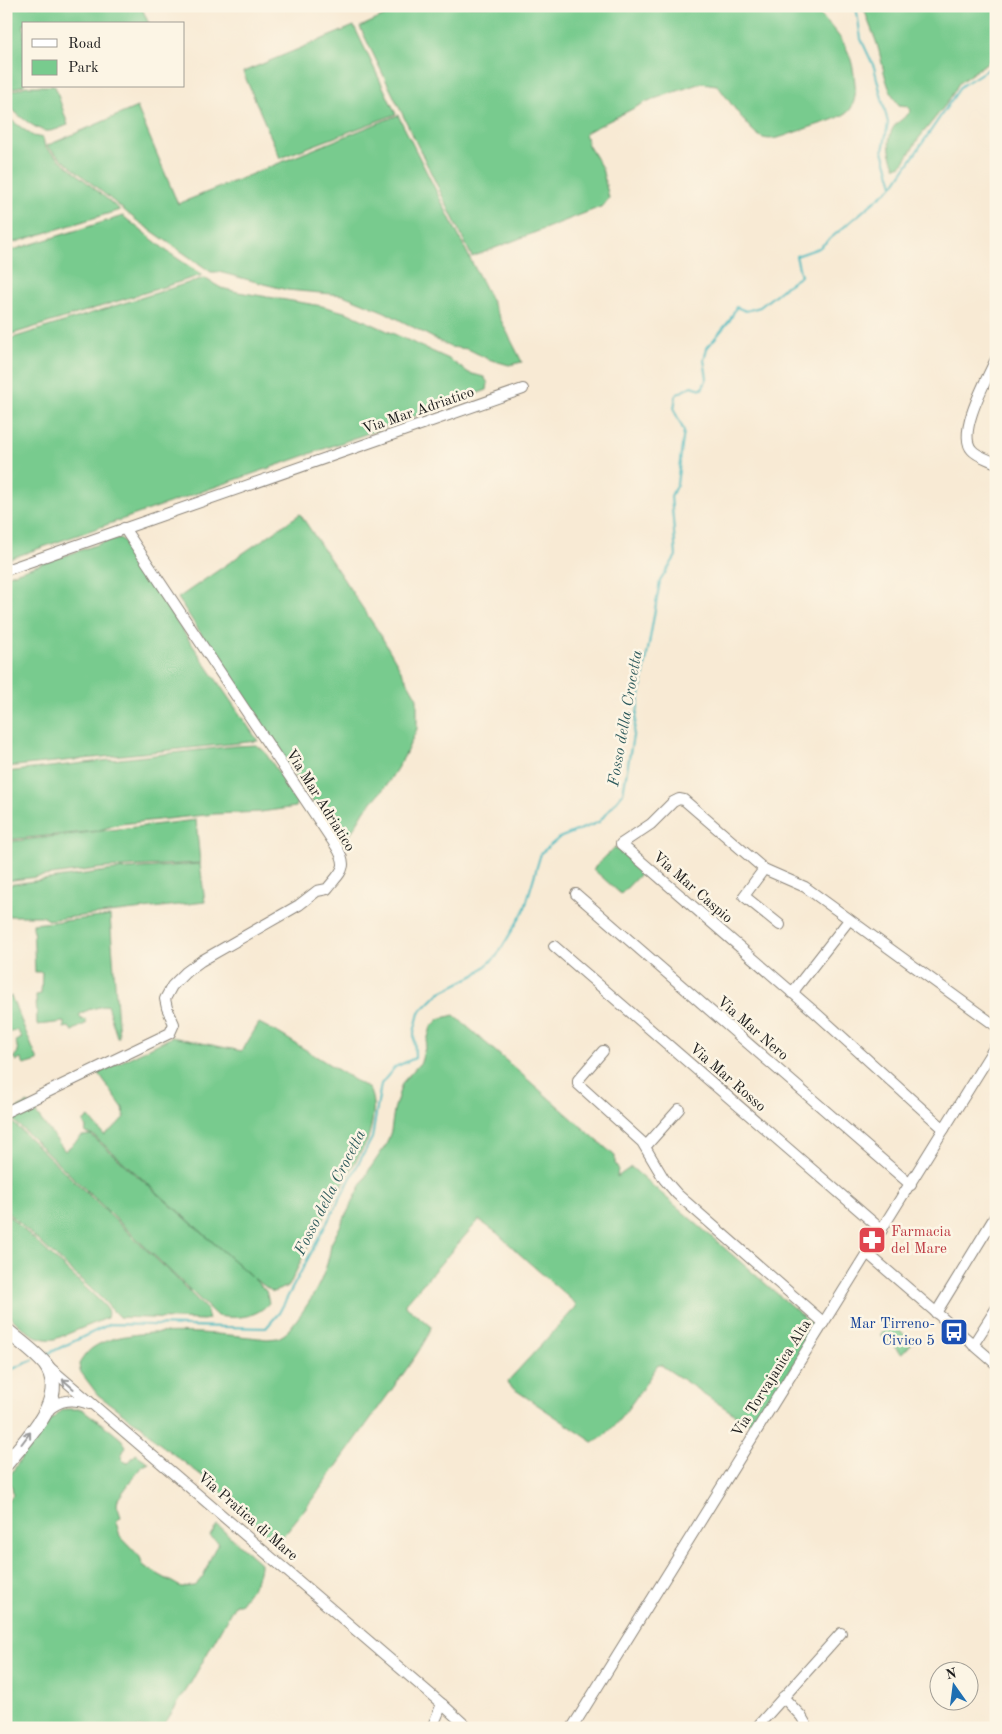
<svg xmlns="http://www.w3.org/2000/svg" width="1002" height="1734" font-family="'Old Standard TT',serif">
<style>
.green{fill:#78cb8e;stroke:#4a7455}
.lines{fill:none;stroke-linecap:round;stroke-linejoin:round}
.stream{stroke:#49b9bf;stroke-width:2}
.minor-casing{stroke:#8a8378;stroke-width:12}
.major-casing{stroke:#8a8378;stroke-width:16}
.minor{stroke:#fff;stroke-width:10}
.major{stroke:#fff;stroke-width:14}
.oneway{stroke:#999}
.labels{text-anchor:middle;stroke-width:5;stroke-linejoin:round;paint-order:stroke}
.street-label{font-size:15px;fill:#1c1c1c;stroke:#fcf5e5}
.health-label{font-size:15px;fill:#be3a42;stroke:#fcf5e5;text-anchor:start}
.transit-label{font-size:15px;fill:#164399;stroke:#fcf5e5;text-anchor:end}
.water-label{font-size:16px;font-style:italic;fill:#2e5b5d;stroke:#fcf5e5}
</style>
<rect width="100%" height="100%" fill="#fcf5e5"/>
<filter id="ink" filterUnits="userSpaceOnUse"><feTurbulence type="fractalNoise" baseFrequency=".02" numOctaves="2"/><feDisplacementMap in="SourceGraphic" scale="10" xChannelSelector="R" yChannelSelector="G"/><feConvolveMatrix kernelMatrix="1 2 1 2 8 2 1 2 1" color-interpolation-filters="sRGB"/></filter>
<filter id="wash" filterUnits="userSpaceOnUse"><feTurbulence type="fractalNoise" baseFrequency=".0096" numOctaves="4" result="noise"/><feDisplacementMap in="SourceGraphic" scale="20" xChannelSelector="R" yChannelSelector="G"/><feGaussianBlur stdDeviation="1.12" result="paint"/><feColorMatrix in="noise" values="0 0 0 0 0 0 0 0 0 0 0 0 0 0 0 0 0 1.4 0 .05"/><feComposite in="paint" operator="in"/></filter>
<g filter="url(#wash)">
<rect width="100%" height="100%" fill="#f8ead4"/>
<g class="green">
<path d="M6,6H141L149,24H24V85L6,91Z"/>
<path d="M406,6H813C837,35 852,43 855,84C856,93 855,105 848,112C837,120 815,125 802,130C790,133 773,143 761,137C749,131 727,97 717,85L701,83L648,101L585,133L588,145L602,168L609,198L603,206L472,257L360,27Z"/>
<path d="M864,6H996V56L959,83L947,103L919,138L902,165L896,167C890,157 886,140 893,128C897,122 906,117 911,111L908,106L899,105C886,89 884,70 879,51C875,35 867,22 864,6Z"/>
<path d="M354,26L396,114L280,158L243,72Z"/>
<path d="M27,86H55L68,125C62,127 53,132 45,131C33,128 15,113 6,103V93Z"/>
<path d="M137,107L178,204L398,115L522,362L509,365L488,359L468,349L450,347L385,312L343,295L287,290L219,272H211L136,220L46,146Z"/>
<path d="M11,120L33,136L43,138L45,147L120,210L6,245V121Z"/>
<path d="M123,216L168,252L202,275L6,336V252Z"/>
<path d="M204,278L221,288L238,292L322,306L348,313L449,359L469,373L484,377L488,383L487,390L338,444L6,560V340Z"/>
<path d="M300,514L380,634L417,698V729L404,757L386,786L365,810L343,846L248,707L178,598Z"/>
<path d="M120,538L127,544L157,593L258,741L6,767V576L110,540Z"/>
<path d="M257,745L264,751L298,801L296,807L261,812L214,814L120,824L96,831L6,840V772L234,746Z"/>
<path d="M196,820L200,863L104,868L6,881V842Z"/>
<path d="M615,847L643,871L621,894L593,869Z"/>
<path d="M200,864L205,902L47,920L44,916H6V885L114,870Z"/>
<path d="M110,916L119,1037H117L107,1005L88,1010L79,1015L82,1020L85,1019L87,1023L72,1031L69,1027L64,1028V1022L37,1025L36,995L41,994L42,972H35L33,924Z"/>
<path d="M11,996L38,1061L24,1065L21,1059L16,1061L14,1057L18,1052L16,1041L22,1038L17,1030L6,1034V998Z"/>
<path d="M454,1015L615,1156V1163L618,1168L617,1177L631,1167L812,1324L817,1331L769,1401L751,1422H746L661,1365H658C646,1382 611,1439 593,1442L508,1385L507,1382L576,1307L575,1303L524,1258L497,1233L479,1220L405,1304V1306L431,1326C431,1338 392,1389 382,1403C349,1448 318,1495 281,1538L272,1541L238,1506L209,1481L156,1441L141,1425L132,1420L98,1395L80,1371L79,1364C82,1359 86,1353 91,1349C124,1323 225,1334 267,1339L278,1338L285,1334C307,1308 327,1279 331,1244L369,1170L386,1145L391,1131L394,1110L402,1083L421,1062L431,1027L439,1019Z"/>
<path d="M259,1023L280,1034L369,1089C377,1105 372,1125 367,1141L309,1244L289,1286L273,1292L253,1278L266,1291L269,1303C256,1318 236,1319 217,1316L7,1114L28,1103L65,1151L82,1136L91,1135L251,1276L93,1135L85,1133L86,1128L83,1122L89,1117L104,1135L115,1127L124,1117L123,1108L98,1073L172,1037L242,1051Z"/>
<path d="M6,1116L175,1277L206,1309L209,1319L203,1320L119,1317L101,1298L6,1211Z"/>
<path d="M6,1213L102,1303C107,1308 109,1311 107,1318L55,1339C34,1342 20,1325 6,1313Z"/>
<path d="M890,1323L913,1342L902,1354L880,1335Z"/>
<path d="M65,1409H82L110,1430L121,1439L126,1446L121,1456L123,1461L128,1463L136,1454L149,1463L141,1467L118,1499L117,1505L121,1517L116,1522L120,1536L140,1557L143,1565L147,1568L181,1587L194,1586C209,1575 208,1555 219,1543L210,1536L217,1525L260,1563C261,1577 249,1593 240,1604H235L189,1686L162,1728H6V1501L13,1495L12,1487L7,1479C21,1460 45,1419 65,1409Z"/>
</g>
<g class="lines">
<g class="stream">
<path d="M856,6L861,39L874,67L888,123L883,151L893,185"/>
<path d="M45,1355L110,1324L266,1328L279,1313L372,1138L381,1084L395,1067L415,1058L414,1032L419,1013L439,993L475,975L496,957L524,911L541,853L559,838L599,822L623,793L660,581L676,556L671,496L677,484L684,431L674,410L676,395L691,386L702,389L707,378L704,360L707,348L730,320L736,307L746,311L760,307L786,286L801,276L796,256L819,248L894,185L961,86L996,64"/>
<path d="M6,1372L33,1360"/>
</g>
</g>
</g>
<g filter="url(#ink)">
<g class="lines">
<defs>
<g id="minor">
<path d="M996,359C988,377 956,433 972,450C977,456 988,459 996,463"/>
<path d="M6,570L523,389"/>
<path d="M764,869L805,887L996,1026"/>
<path d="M576,894L911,1185"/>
<path d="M780,925L744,896L764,869L684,800L679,799L673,802L651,824L621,844L817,1014L944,1129"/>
<path d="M554,946L882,1230"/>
<path d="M792,993L849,920"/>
<path d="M603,1051L578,1080V1084L642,1142L664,1179L677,1194L823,1322"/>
<path d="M6,1112L170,1033L174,1024L167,1008L165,999L172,986L186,972L201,961L299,905L317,891L327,889C341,871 350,868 336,846L124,528"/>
<path d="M646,1146L679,1109"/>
<path d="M867,1253L996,1364"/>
<path d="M936,1313L996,1215"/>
<path d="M973,1345L996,1309"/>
<path d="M48,1366L442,1704L468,1728"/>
<path d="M47,1411C60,1399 73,1398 89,1404"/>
<path d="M783,1697L801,1716L808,1728"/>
<path d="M432,1728L442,1704"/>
<path d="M572,1728C714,1500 856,1273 996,1045"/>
<path d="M756,1728L841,1633"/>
</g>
<path id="major" d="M6,1330C18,1340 35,1352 45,1364C71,1397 26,1439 6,1464"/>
</defs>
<use href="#minor" class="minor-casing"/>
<use href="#major" class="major-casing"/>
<use href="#minor" class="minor"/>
<use href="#major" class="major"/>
</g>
<defs><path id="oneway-shaft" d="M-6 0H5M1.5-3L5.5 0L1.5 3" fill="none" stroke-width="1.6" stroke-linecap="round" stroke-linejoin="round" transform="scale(1.25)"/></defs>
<g class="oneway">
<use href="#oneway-shaft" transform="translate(68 1384) rotate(-139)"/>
<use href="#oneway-shaft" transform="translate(26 1438) rotate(-53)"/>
</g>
</g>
<defs>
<symbol id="pharmacy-square" viewBox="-11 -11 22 22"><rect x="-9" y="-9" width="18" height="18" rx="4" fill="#e0444e" stroke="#fcf5e5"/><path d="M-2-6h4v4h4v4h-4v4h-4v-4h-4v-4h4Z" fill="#fff"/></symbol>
<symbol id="bus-square" viewBox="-11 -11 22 22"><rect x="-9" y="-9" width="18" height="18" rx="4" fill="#1a4fb4" stroke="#fcf5e5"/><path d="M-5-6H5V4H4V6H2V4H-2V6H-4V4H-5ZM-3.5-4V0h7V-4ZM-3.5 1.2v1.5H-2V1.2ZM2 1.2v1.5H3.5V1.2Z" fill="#fff"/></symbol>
</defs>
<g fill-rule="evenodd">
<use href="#pharmacy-square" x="856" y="1224" width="32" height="32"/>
<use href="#bus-square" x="938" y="1316" width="32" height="32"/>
</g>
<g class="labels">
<g class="street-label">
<text transform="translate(418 410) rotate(-19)" y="5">Via Mar Adriatico</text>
<text transform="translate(321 800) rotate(58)" y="5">Via Mar Adriatico</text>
<text transform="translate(693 887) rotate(41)" y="5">Via Mar Caspio</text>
<text transform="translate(753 1028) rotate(41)" y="5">Via Mar Nero</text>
<text transform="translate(728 1077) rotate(41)" y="5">Via Mar Rosso</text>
<text transform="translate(771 1378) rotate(-58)" y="5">Via Torvajanica Alta</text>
<text transform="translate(248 1516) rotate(41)" y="5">Via Pratica di Mare</text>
</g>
<g class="health-label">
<text x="891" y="1236">Farmacia<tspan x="891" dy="17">del Mare</tspan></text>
</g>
<g class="transit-label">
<text x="935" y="1328">Mar Tirreno-<tspan x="935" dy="17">Civico 5</tspan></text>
</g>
<g class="water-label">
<text transform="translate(624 718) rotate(-80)" y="6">Fosso della Crocetta</text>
<text transform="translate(329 1192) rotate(-63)" y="6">Fosso della Crocetta</text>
</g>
</g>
<rect width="1002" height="1734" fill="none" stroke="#fcf5e5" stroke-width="25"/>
<rect x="22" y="22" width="162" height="65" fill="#fcf5e5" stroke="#a29e95"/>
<rect x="32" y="39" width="25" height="8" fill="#ffffff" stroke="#a29e95"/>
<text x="68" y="48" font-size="15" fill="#1c1c1c">Road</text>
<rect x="32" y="60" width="25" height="15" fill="#78cb8e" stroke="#a29e95"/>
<text x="68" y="72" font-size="15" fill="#1c1c1c">Park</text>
<g transform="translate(954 1686) rotate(346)"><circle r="24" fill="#fcf5e5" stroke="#a29e95"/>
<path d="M0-4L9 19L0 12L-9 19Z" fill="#1f6fb2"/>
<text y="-8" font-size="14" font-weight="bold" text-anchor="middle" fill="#1c1c1c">N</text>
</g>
</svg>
